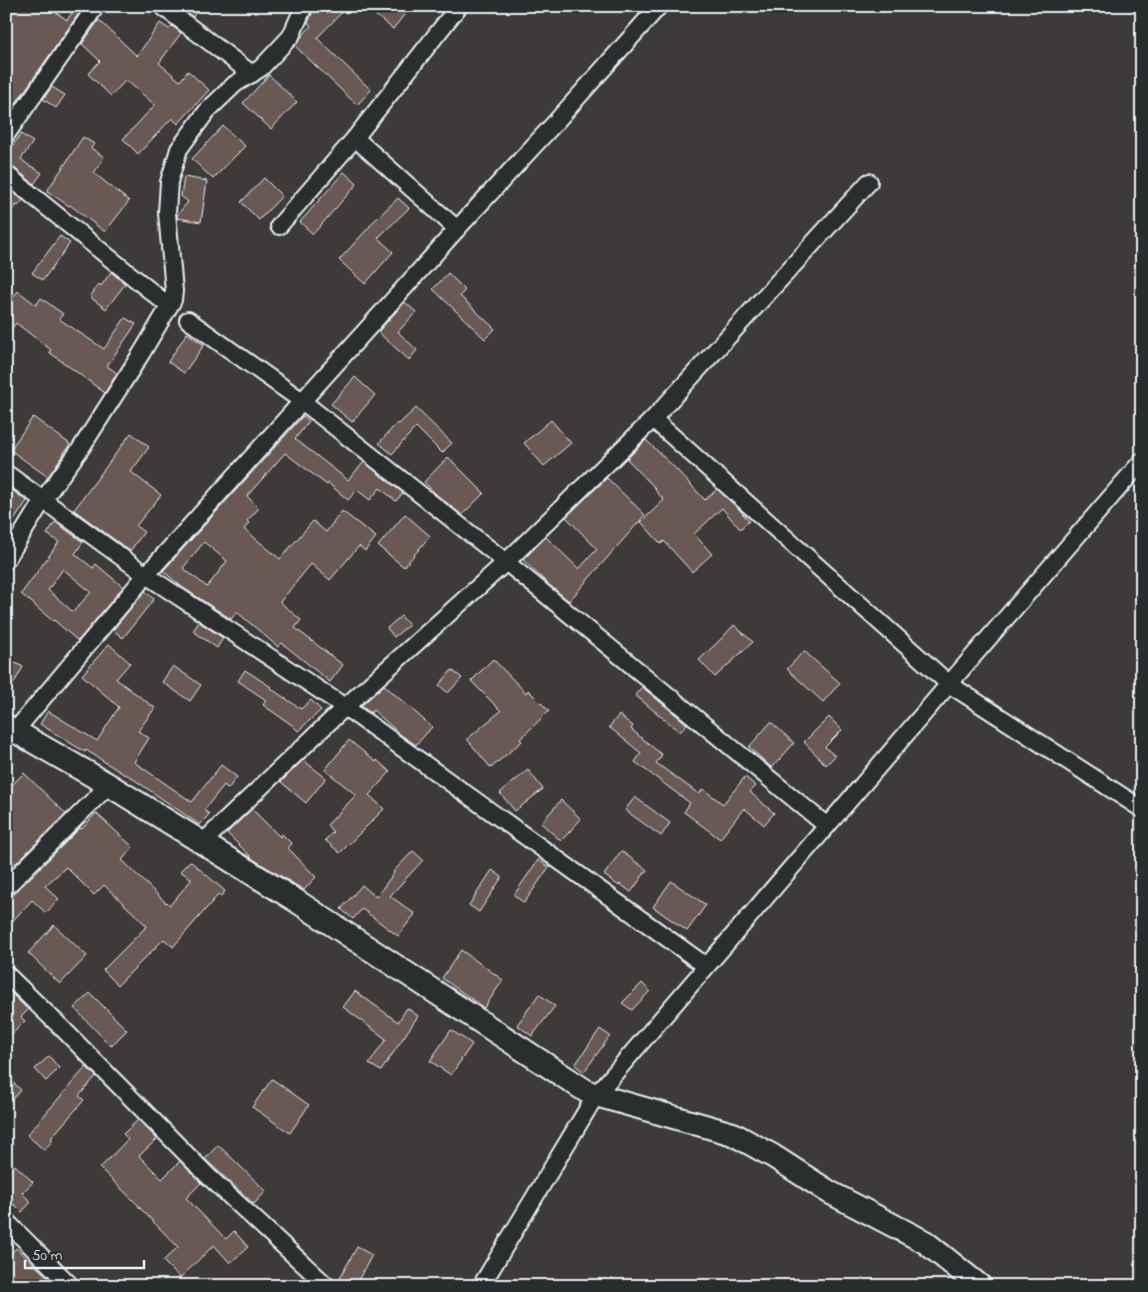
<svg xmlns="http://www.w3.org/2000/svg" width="1148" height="1292" font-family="'Indie Flower',sans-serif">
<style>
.building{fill:#6a5952;stroke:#e8f1f8;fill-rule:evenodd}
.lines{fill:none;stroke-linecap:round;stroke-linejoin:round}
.street-casing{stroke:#e8f1f8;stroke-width:20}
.secondary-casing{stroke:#e8f1f8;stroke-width:26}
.street{stroke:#2a2d2e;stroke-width:16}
.secondary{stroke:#2a2d2e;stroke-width:22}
</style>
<rect width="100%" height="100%" fill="#3d3a39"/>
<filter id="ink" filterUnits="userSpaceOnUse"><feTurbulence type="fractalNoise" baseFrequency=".02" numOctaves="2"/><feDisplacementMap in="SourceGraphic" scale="10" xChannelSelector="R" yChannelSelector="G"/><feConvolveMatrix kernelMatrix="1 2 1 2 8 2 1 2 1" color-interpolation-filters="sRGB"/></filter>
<g filter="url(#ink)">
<g class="building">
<polygon points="6,6 47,6 67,20 77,6 84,6 14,106 6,100"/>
<polygon points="188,6 190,6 197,11 193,17 184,10"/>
<polygon points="317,6 348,6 317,38 371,90 357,105 295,46 302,36 311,26 308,23 313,11"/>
<polygon points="364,6 411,6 393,29"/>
<polygon points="99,20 137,56 160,23 169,29 172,26 181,33 159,63 180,81 188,71 209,90 178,124 172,118 138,154 123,139 155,105 126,80 111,96 88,74 100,61 82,44"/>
<polygon points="269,75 297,102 271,129 243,103"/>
<polygon points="52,87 65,95 56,108 43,99"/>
<polygon points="223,126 245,146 213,179 192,159"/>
<polygon points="21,134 33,142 21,159 31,167 31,166 42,173 34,184 12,166 6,164 6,155"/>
<polygon points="83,137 94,144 91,148 104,157 94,173 129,201 105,232 70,205 69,206 47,191"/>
<polygon points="344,172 357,184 313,234 300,222"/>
<polygon points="184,177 207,181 201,222 177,218 177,215 188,202 181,196"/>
<polygon points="264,178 282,196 259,220 241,202"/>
<polygon points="6,187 23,200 18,206 16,205 6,219"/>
<polygon points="398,198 409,208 378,238 393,252 365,284 339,260 371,225 370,225"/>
<polygon points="60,236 70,243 43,280 32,273"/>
<polygon points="111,272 125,284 106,309 90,297 99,284 101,286"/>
<polygon points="448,273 465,290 460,296 495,329 485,339 433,289"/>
<polygon points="18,291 36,305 41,298 63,314 59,319 104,349 125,318 136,324 107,366 117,373 105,393 49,352 51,350 16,323 6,336 6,307"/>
<polygon points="405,302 416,312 398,332 417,350 409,360 378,332"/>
<polygon points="187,333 204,345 184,373 168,362"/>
<polygon points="355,377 375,395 352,422 331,404"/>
<polygon points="416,408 452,443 442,453 416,427 392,454 379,443 397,423 399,424"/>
<path d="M303 416 309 421 295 439 348 480 364 462 403 493 396 501 380 488 370 500 357 490 348 500 328 483 327 485 285 453 247 496 259 508 247 521 249 523 244 529 280 559 313 521 326 532 342 511 376 537 365 551 359 546 330 580 311 564 280 602 301 620 295 628 343 665 330 682 282 643 278 647 237 612 231 619 182 587 163 571ZM204 542 227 561 207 587 183 568Z"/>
<polygon points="33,417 70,444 48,477 10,450"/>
<polygon points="551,420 571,443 544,466 524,443"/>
<polygon points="131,433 149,447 131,472 161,495 136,526 144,532 130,551 74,510"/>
<polygon points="646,440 676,469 705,500 717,489 738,508 749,521 740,529 722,508 694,534 712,554 692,572 664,541 661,544 641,522 664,500 655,490 656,489 627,459"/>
<polygon points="448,457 484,493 462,515 438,496 424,482"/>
<polygon points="607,478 645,515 569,601 548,584 523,560 546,537 579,569 597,549 566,517"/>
<polygon points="6,486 27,501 6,532"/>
<polygon points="405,514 430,536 404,567 378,546"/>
<path d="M55 522 83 542 75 554 93 568 96 564 123 587 78 641 54 620 53 621 35 606V605L21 594 59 542 47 534ZM63 569 91 592 73 612 48 590Z"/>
<polygon points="145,591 154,599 123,638 113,630"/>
<polygon points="401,616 409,625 394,637 387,628"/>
<polygon points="199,622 223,638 217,648 193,631"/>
<polygon points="734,625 753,642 715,677 699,660 722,638"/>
<polygon points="109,644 130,663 116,679 155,708 138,731 149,738 134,762 192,802 221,765 237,777 228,789 224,785 204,810 209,814 200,825 126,774 125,775 86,750 85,752 40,724 48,711 97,741 119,707 82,675"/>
<polygon points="804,651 840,683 823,702 787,669"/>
<polygon points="6,658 23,667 6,697"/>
<polygon points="493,659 526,693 528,690 549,711 520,739 522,741 491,768 467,739 501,711 471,681"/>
<polygon points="173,666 201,685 190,701 162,682"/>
<polygon points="245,670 271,687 270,688 301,709 311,700 321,710 298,731 292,725 263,705 266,700 238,681"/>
<polygon points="452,670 462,678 448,693 439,685"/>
<polygon points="384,685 432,727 416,745 401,735 373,710 371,713 361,706"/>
<polygon points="642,687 687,724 680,732 635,695"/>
<polygon points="619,715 633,726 631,729 662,755 656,763 699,794 703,789 723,804 745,777 756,786 750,792 774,813 764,825 744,808 720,839 684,812 690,803 635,762 641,753 609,727"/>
<polygon points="829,717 842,730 825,747 835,756 826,765 804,742"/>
<polygon points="771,722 794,743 772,768 749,747"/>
<polygon points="349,740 376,762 377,760 390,772 369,795 384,809 340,853 325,840 333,832 327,825 356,795 325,770"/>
<polygon points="303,760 326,778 306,803 281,782"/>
<polygon points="528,770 543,789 515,811 500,793"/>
<polygon points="24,773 66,814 15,864 6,855 6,791"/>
<polygon points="635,797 670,823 661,836 625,810"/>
<polygon points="561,800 581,819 561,841 541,823"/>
<polygon points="252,809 280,837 282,834 292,844 288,848 316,877 304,890 253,859 227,833"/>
<polygon points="96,813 133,847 122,860 166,903 167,902 170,905 192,879 180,871 190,861 225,891 221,897 218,895 173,947 164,939 118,985 103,970 147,926 104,885 94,895 66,867 45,886 59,899 46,913 32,900 6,928 6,903 20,888 80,828 82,829"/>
<polygon points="413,851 423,860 390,896 415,914 398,936 362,909 353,919 341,909 362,885 376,897 394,873 393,872"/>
<polygon points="621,851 647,870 631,892 620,884 619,886 604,875"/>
<polygon points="538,860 549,867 524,903 514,895"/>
<polygon points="492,870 502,877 479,912 469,905"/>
<polygon points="671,881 706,905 687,931 653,907"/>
<polygon points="54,925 87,956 60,984 28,953"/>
<polygon points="461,950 503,980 484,1008 442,978"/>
<polygon points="642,983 650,991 632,1010 622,1003"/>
<polygon points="6,988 28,1010 21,1017 25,1021 6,1040"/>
<polygon points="355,991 398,1022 407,1008 418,1016 381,1071 369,1064 386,1039 343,1007"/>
<polygon points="90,993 127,1030 111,1046 74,1008"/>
<polygon points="539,994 555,1006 532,1036 517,1025"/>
<polygon points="600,1029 610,1036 584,1072 575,1065"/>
<polygon points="451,1030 472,1044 451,1075 430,1061"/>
<polygon points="49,1056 59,1068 46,1081 35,1069"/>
<polygon points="86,1067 96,1076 79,1096 84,1100 51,1138 53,1140 44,1150 27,1135"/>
<polygon points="6,1076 21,1090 6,1106"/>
<polygon points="272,1079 309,1105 290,1133 252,1107"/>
<polygon points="138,1120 157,1139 139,1156 162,1179 180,1161 201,1183 186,1198 226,1239 234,1231 248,1247 230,1263 214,1245 180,1278 163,1261 178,1247 138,1206 139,1206 100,1168 128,1139 123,1134"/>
<polygon points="218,1145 266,1191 254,1204 205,1159"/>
<polygon points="15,1165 33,1182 22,1193 31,1202 22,1212 6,1196 6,1175"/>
<polygon points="357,1247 372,1255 355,1286 337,1286 337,1283"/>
<polygon points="16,1248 49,1278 42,1286 6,1286 6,1259"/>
</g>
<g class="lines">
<defs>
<g id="street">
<polyline points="162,6 252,74"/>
<polyline points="6,135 96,6"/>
<polyline points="355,138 457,229"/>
<polyline points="6,174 169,306"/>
<polyline points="279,226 355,138 459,6"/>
<polyline points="188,320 302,401 506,562 827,826"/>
<polyline points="653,419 949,684 1142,809"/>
<polyline points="6,473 146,575 345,707 706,966"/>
<polyline points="6,560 43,500 81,448 141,354 173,300 174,291 167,213 169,182 179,149 207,111 235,84 261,68 291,36 304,6"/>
<polyline points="15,731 146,575 457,229 553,125 659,6"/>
<polyline points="202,843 345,707 506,562 653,419 869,182"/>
<polyline points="6,887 109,785"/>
<polyline points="6,974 64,1030 208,1176 327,1286"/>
<polyline points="6,1221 71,1286"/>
<polyline points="481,1286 596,1095 949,684 1142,461"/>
</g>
<polyline id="secondary" points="6,726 109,785 295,900 586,1091 596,1095 733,1134 773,1156 829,1192 925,1242 980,1286"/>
</defs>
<use href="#street" class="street-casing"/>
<use href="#secondary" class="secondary-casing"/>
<use href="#street" class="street"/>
<use href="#secondary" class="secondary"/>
</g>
</g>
<rect width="1148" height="1292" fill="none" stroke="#2a2d2e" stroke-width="25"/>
<rect x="12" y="12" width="1123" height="1267" fill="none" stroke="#e8f1f8" stroke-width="2" filter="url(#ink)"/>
<path d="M25 1260v8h119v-8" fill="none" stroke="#e8f1f8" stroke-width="2.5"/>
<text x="32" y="1260" font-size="15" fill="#e8f1f8" stroke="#2a2d2e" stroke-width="4" paint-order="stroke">50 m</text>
</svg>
